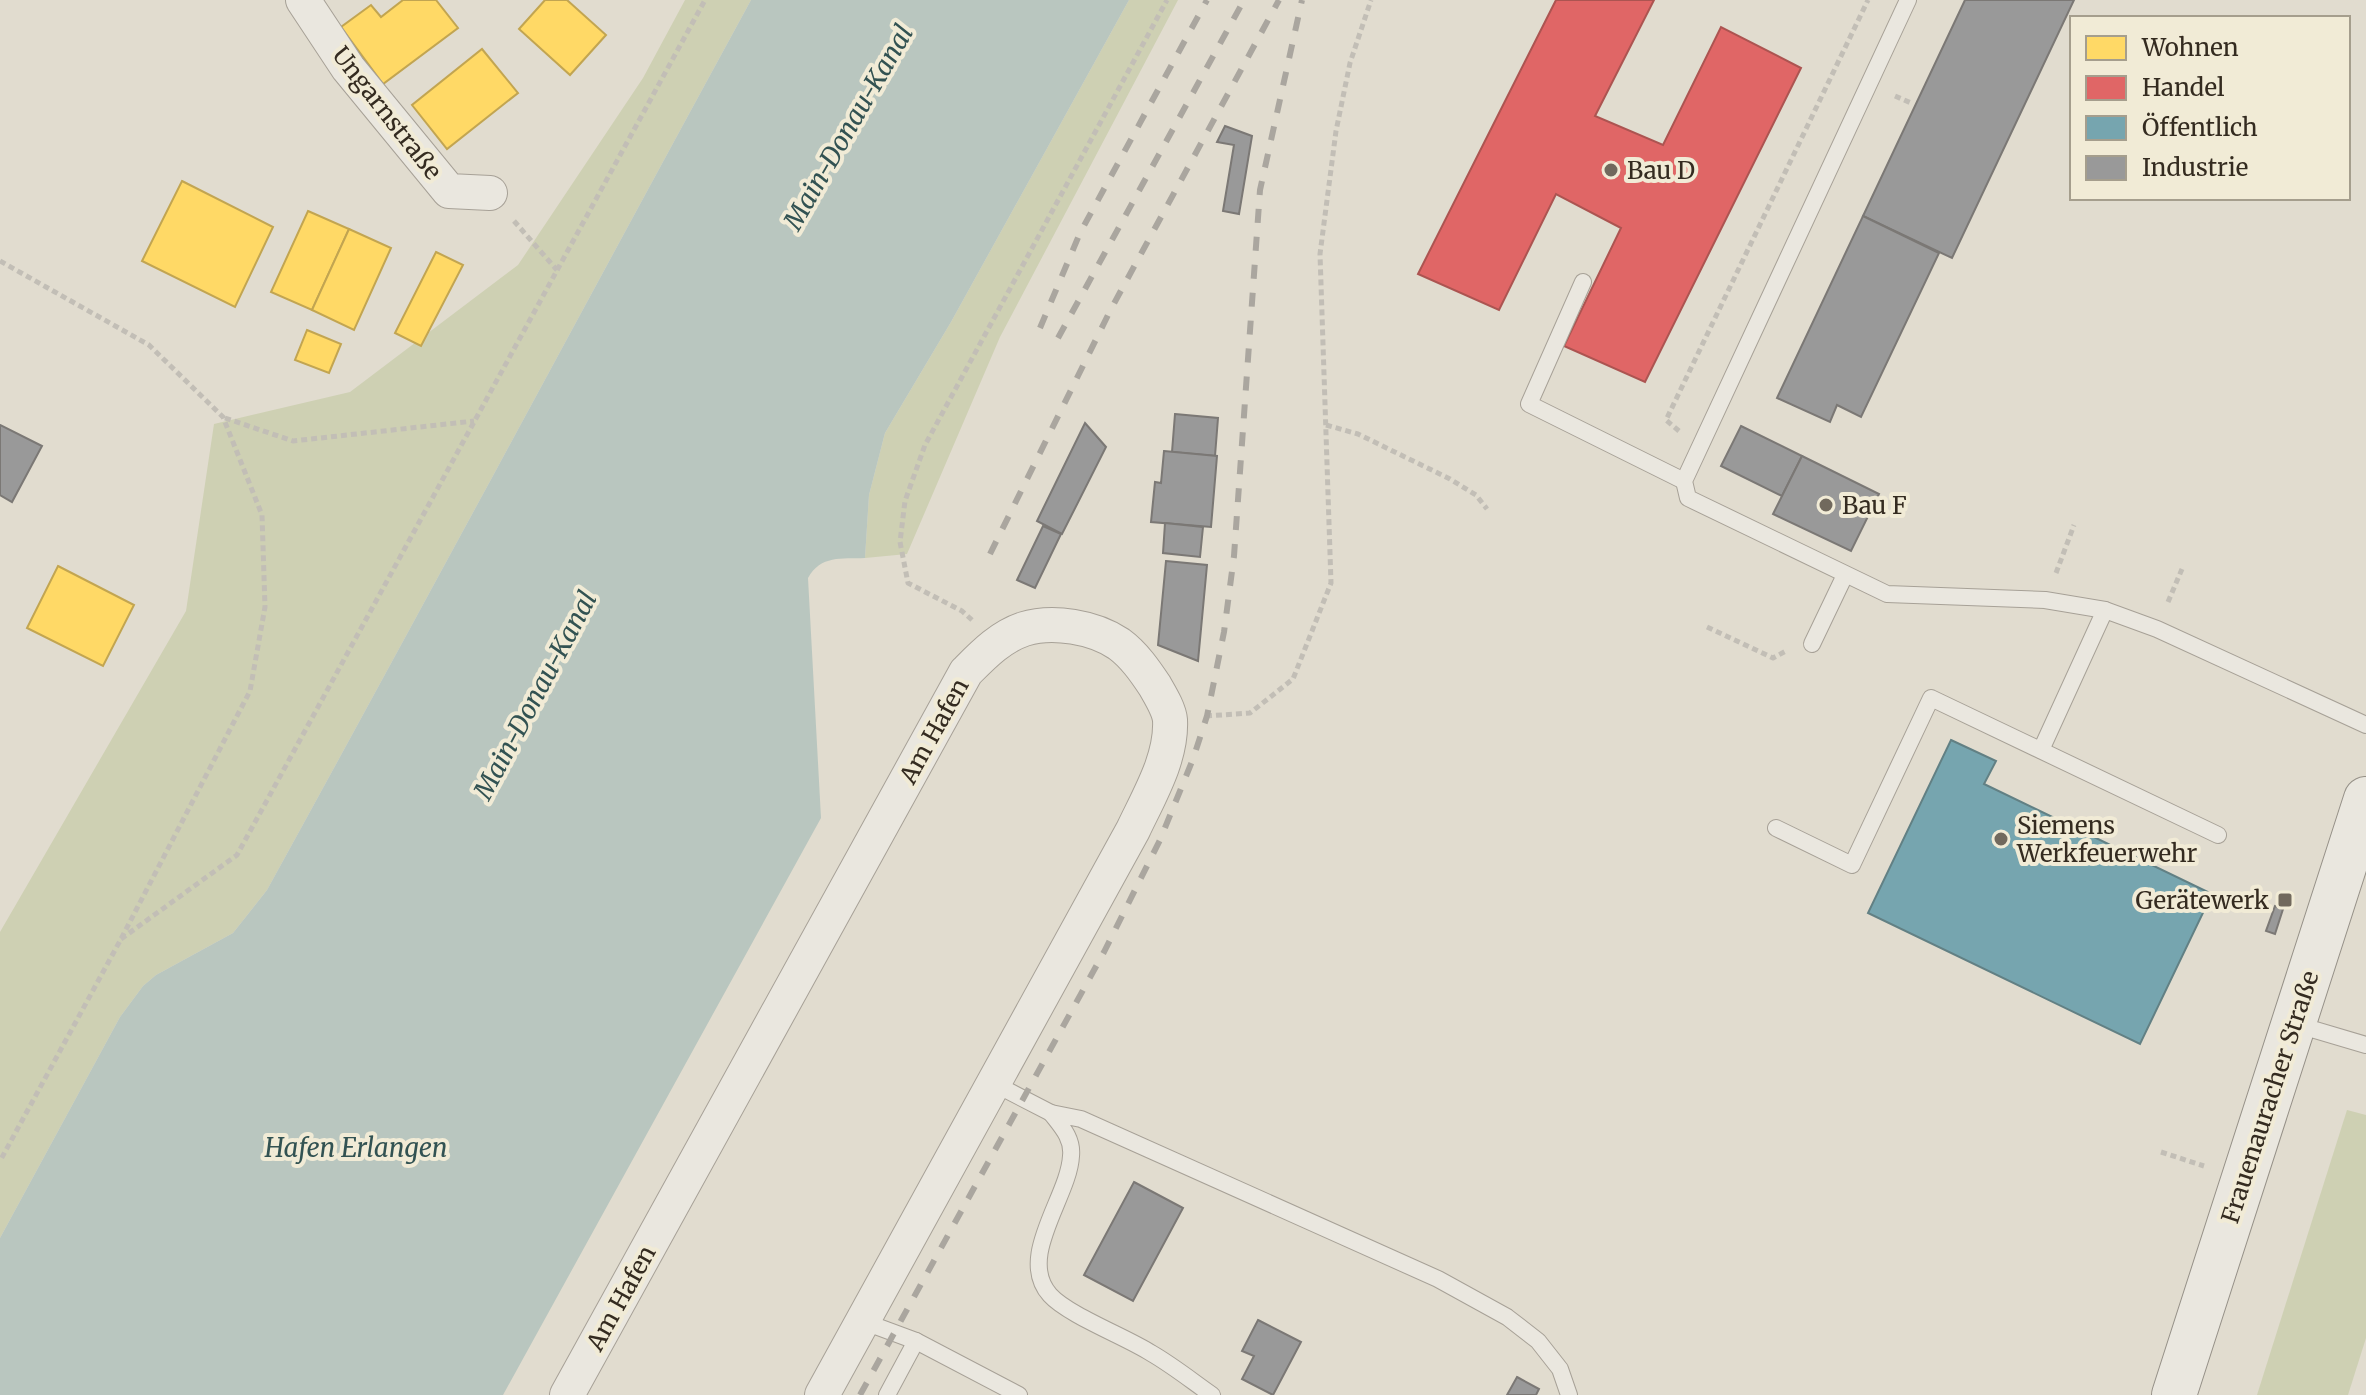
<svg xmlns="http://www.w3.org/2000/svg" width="2366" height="1395" font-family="Merriweather,serif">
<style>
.green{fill:#ced0b3}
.water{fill:#b9c6bf}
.homes{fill:#ffd966;stroke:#c2a551;stroke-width:2}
.shops{fill:#e06666;stroke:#ac5451;stroke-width:2}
.public{fill:#76a5af;stroke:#628084;stroke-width:2}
.industry{fill:#999;stroke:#7b7875;stroke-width:2}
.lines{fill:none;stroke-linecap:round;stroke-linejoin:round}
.service-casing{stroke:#a7a197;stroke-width:18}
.minor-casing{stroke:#a7a197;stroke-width:36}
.secondary-casing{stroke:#969188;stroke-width:46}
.path{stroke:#c2beb6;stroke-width:5;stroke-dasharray:6 4;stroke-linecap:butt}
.service{stroke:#eae7df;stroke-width:16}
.minor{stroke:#eae7df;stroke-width:34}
.secondary{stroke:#eae7df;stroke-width:44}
.rail{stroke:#aaa69f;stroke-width:6;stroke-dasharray:14 14;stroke-linecap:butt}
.poi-dot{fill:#71695d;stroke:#f1ebd6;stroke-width:3}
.labels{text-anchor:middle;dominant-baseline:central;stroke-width:8;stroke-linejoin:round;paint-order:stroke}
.street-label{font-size:24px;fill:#342b20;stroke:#f1ebd6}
.poi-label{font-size:24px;fill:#342b20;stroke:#f1ebd6;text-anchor:start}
.water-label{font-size:26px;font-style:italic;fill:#325252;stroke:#f1ebd6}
</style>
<rect width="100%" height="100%" fill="#e1dccf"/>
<g class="green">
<path d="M685 0H751C589 297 430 594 267 890L233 933 156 975 143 986 120 1017 0 1238V932L186 611 214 424 350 392 518 265 643 78Z"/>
<polygon points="1129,0 1178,0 1000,337 907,554 865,558 869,495 885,433 951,322"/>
<polygon points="2347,1110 2366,1115 2366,1338 2348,1395 2257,1395"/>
</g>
<path class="water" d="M751 0H1129L951 322 885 433 869 495 865 558C841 559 821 555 808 578L821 818 503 1395H0V1238L120 1017 143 986 156 975 233 933 267 890C430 594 589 297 751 0Z"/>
<g class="homes">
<polygon points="403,0 436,0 458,28 383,84 341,27 371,5 381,17"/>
<polygon points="545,0 567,0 606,35 570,75 519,29"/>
<polygon points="482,49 518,93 447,149 412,105"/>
<polygon points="182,181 273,227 235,307 142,261"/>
<polygon points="308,211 349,229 312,310 271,292"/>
<polygon points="349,229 391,248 354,330 312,310"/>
<polygon points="436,252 463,265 421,346 395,333"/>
<polygon points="307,330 341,344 329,373 295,360"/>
<polygon points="58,566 134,605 103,666 27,628"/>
</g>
<polygon class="shops" points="1556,0 1654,0 1595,116 1663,145 1721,27 1801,68 1645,382 1564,346 1621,228 1556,194 1499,310 1418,274"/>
<polygon class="public" points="1951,740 1996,761 1984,784 2212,894 2140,1044 1868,913"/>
<g class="industry">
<polygon points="1965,0 2074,0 1952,258 1863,216"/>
<polygon points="1225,126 1252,136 1239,214 1223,211 1234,145 1217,142"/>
<polygon points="1863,216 1939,253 1861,417 1837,405 1830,422 1777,398"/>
<polygon points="1175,414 1218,418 1215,456 1172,452"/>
<polygon points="1085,423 1106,447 1062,534 1037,521"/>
<polygon points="0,425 42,446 12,502 0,495"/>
<polygon points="1741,426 1802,456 1782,496 1721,466"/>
<polygon points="1164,451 1217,456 1211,527 1151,522 1155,482 1161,483"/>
<polygon points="1802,456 1879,494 1851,551 1773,514"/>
<polygon points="1165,523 1203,527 1200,557 1163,553"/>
<polygon points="1043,526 1061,534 1035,588 1017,580"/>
<polygon points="1166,561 1207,565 1198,661 1158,645"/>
<polygon points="2275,906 2283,909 2275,934 2266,931"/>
<polygon points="1134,1182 1183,1208 1133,1301 1084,1275"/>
<polygon points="1258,1320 1301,1342 1273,1395 1242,1379 1254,1356 1242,1351"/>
<polygon points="1517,1377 1539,1389 1536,1395 1507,1395"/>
</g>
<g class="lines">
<defs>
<g id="service">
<polyline points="1908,0 1684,481 1688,498 1887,594 2045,600 2105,610 2157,629 2366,725"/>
<polyline points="1583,282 1529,404 1684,481"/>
<polyline points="1812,644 1845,575"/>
<polyline points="2041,750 2105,610"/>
<polyline points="1776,828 1852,865 1931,698 2218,835"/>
<polyline points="2295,1024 2366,1045"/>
<polyline points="993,1083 1051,1113"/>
<polyline points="862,1321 916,1341 1019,1395"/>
<polyline points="887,1395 916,1341"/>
<path d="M1212 1395C1192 1381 1172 1365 1151 1353 1126 1337 1068 1315 1050 1295 1016 1257 1069 1197 1071 1156 1073 1138 1061 1126 1051 1113L1081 1119 1438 1279 1507 1317 1538 1341 1560 1369 1569 1395"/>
</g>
<g id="minor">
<polyline points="303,0 348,68 449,191 490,193"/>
<path d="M567 1395 966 672C983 655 1000 637 1024 629 1053 620 1094 627 1119 644 1134 655 1145 671 1155 686 1160 695 1169 709 1170 720 1172 758 1149 796 1133 830L822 1395"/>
</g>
<polyline id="secondary" points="2174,1395 2366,799"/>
</defs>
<use href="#service" class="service-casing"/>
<use href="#minor" class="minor-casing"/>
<use href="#secondary" class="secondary-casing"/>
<g class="path">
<polyline points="1895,96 1911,103"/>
<polyline points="514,221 557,270"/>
<polyline points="0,261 149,345 223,417 262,515 265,607 250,691 121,939 0,1161"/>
<polyline points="225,418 293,441 474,421"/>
<polyline points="1326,425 1358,434 1450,479 1476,495 1487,509"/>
<polyline points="1679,431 1666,420 1868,0"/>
<polyline points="2056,573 2074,525"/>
<polyline points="2168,602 2182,569"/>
<polyline points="972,620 962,611 908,583 900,542 905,501 925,445 1167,0"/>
<polyline points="1707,627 1773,658 1786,651"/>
<polyline points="1206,716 1250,713 1293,679 1331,583 1320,254 1336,131 1350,63 1371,0"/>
<polyline points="121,939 237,855 705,0"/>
<polyline points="2161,1152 2204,1166"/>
</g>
<use href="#service" class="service"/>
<use href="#minor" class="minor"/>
<use href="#secondary" class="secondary"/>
<g class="rail">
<polyline points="1040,328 1080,233 1207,0"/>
<polyline points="1058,338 1244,0"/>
<polyline points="990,554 1111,309 1279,0"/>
<polyline points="860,1395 1104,952 1160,840 1193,759 1207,716 1224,632 1234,556 1260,190 1302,0"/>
</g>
</g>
<g class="poi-dot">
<circle cx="1611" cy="170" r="8"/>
<circle cx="1826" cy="505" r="8"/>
<circle cx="2001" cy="839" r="8"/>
<rect x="2277" y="892" width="16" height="16" rx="4"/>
</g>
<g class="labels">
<g class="street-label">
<text transform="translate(387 113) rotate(52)">Ungarnstraße</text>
<text transform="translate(934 731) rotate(-61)">Am Hafen</text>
<text transform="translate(2270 1097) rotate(-72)">Frauenauracher Straße</text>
<text transform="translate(621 1298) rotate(-61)">Am Hafen</text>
</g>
<g class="poi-label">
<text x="1627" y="170">Bau D</text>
<text x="1842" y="505">Bau F</text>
<text x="2017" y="825">Siemens<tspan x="2017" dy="28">Werkfeuerwehr</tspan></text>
<text x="2269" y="900" text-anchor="end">Gerätewerk</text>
</g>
<g class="water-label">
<text transform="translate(848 127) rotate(-60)">Main-Donau-Kanal</text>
<text transform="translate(535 695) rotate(-62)">Main-Donau-Kanal</text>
<text x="356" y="1147">Hafen Erlangen</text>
</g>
</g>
<rect x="2070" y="16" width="280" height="184" fill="#f1ebd6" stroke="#a59e8d" stroke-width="2"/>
<rect x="2086" y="36" width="40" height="24" fill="#ffd966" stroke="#a59e8d" stroke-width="2"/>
<text x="2142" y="56" font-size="24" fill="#342b20">Wohnen</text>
<rect x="2086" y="76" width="40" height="24" fill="#e06666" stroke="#a59e8d" stroke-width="2"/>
<text x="2142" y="96" font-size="24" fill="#342b20">Handel</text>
<rect x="2086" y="116" width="40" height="24" fill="#76a5af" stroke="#a59e8d" stroke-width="2"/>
<text x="2142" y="136" font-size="24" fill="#342b20">Öffentlich</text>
<rect x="2086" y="156" width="40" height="24" fill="#999999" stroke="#a59e8d" stroke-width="2"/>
<text x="2142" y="176" font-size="24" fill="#342b20">Industrie</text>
</svg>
